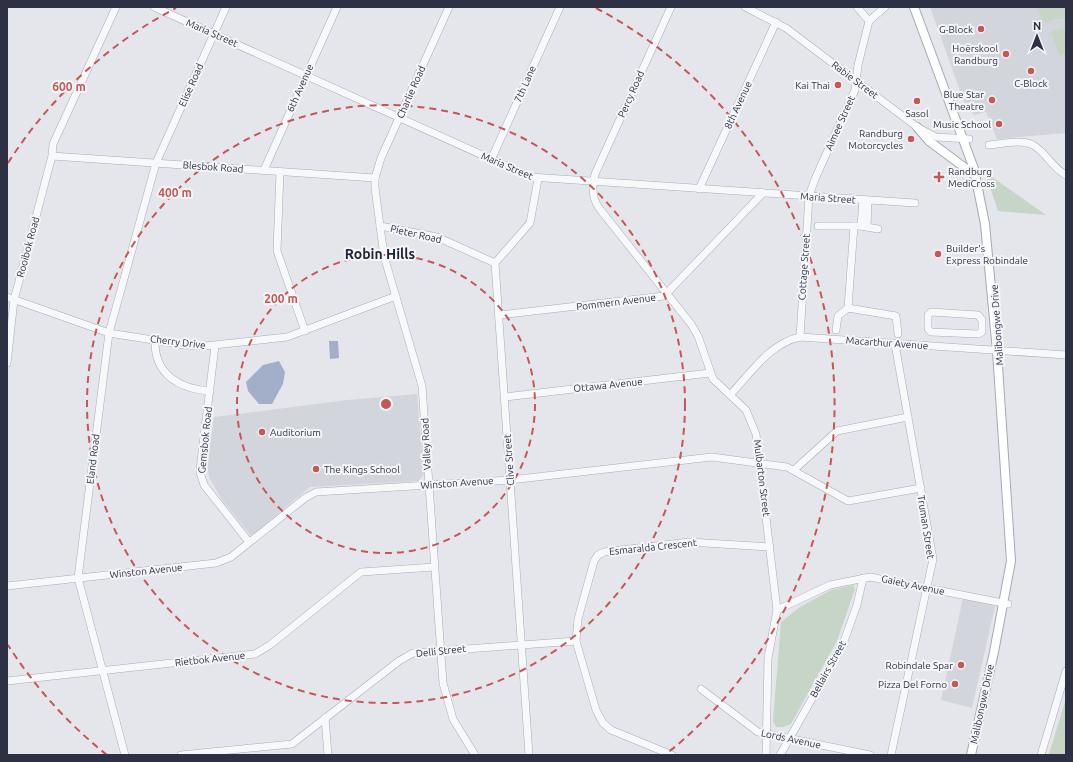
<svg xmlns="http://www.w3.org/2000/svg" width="1073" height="762" font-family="Ubuntu,sans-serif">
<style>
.built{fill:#d3d5dd}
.green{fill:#c7d5c6}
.water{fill:#a3aec8}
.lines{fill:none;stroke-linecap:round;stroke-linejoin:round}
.minor-casing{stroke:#aaacb5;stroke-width:8}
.major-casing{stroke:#a5a9b6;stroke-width:10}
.minor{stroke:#f7f8fa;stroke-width:7}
.major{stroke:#fff;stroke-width:8}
.ring{fill:none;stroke:#c65754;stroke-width:2;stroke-dasharray:7 5}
.poi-dot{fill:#c65754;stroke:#f4f5f9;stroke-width:1.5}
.labels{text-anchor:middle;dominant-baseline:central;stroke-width:4;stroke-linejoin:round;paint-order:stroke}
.poi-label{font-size:10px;fill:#2d3143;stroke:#f4f5f9;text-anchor:end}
.street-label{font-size:10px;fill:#2d3143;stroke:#f4f5f9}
.district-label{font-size:14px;font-weight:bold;fill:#1f2234;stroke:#f4f5f9}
.centre{fill:#c65754;stroke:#f4f5f9;stroke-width:2}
.ring-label{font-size:12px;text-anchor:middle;font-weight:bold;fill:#c65754;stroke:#f4f5f9;stroke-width:4;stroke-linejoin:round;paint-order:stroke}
</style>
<rect width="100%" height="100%" fill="#e5e6eb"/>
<g class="built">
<polygon points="930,7 1066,7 1066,133 997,139 986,112 974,115 964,102"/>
<polygon points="417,394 424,474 419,481 310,487 251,536 222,500 209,477 207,465 214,417 347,400"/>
<polygon points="963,598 995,606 972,708 941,700"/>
</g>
<g class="green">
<polygon points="1036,7 1066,7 1066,19 1055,19 1045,23"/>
<polygon points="1063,28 1066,35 1066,53 1060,56 1051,32"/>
<polygon points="985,172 1046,215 998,211"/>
<polygon points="853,585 855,589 837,641 791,724 783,727 776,727 773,721 781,622 800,607 831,590"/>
<polygon points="1066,698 1066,755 1049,754"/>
</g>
<g class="water">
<polygon points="329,341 338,341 339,358 330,359"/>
<polygon points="279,361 285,372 283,384 272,404 259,404 248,391 246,382 263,365"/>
</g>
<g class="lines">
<defs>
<g id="minor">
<polyline points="154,7 531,177 915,203"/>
<polyline points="449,7 381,158 375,178 375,188 384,256 422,386 443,683 453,719 475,755"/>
<path d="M671 7 595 174C592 185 592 198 599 208L691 324 698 336 713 379 746 410 756 434 777 610 768 658 766 755"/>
<polyline points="745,7 786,28 917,127 936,137 969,139"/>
<polyline points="857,7 869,21"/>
<path d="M989 145C1002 144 1021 139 1033 145 1046 152 1052 168 1066 175"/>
<polyline points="52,156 375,178"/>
<polyline points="491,160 560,7"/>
<polyline points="264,170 337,7"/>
<polyline points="280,172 277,251 305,331"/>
<polyline points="699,189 776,22"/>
<polyline points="380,226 437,237 495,263"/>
<polyline points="818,226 861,226 878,229"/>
<polyline points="861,226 863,200"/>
<polyline points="867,227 868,201"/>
<polyline points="7,297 109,333 185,345 205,346 287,337 396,296"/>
<polyline points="848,308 854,226"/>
<polygon points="931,312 978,315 982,320 982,332 978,334 931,332 928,329 928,315"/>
<polyline points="499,315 664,296 763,193"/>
<polyline points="836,330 838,316 848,308 896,316 898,334"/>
<polyline points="800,337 809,196 815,179 855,90 858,65 869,21 885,7"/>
<path d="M155 340C154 374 179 389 210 391"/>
<polyline points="215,346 201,461 200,472 204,485 249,542"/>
<polyline points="7,363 14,300 52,156 53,144 116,7"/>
<path d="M730 395C750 374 770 343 800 337L1066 355"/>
<polyline points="505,397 710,373"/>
<polyline points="794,470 837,431 908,417"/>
<polyline points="7,586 216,563 231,557 305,498 316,492 510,480 712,457 787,467 848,501 921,488"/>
<polyline points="777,610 830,585 870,577 1008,604"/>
<polyline points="7,681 255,654 270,645 361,572 434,567"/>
<polyline points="701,689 758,732 870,755"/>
<polyline points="325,718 328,755"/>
<polyline points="125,755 78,578 109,333 156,163 226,7"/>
<polyline points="181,755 292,744 399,661 413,653 576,641"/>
<polyline points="529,755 495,263 530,223 538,179"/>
<polyline points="672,755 611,730 603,723 596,710 576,641 578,619 594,561 598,555 604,552 689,542 770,547"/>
<polyline points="780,755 843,644 857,605 863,578"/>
<polyline points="891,755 933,559 895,344"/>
<polyline points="1041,755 1066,671"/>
</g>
<g id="major">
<polyline points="914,7 974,169 985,224 997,351 1011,561 994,652 971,755"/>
<polyline points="917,127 929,141 976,176"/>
</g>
</defs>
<use href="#minor" class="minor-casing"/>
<use href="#major" class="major-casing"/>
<use href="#minor" class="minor"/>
<use href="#major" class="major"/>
</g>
<g class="ring">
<circle cx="386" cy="404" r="149"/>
<circle cx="386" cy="404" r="299"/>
<path d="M107 755A448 448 0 0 1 8 645M8 163A448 448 0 0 1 176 8M596 8A448 448 0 0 1 665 755"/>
</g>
<g class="poi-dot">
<circle cx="981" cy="29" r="4"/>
<circle cx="1006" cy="54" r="4"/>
<circle cx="1031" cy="71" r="4"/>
<circle cx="838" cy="85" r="4"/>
<circle cx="992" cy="100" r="4"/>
<circle cx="917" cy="101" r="4"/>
<circle cx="999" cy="124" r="4"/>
<circle cx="911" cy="139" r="4"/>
<path d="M937 171h4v4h4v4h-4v4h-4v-4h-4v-4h4z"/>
<circle cx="938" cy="254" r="4"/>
<circle cx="262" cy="432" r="4"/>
<circle cx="316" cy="469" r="4"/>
<circle cx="961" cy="665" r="4"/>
<circle cx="955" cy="684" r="4"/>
</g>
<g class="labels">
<g class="poi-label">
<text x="973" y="29">G-Block</text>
<text x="998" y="48">Hoërskool<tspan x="998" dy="12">Randburg</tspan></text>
<text x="1031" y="83" text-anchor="middle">C-Block</text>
<text x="830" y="85">Kai Thai</text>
<text x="984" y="94">Blue Star<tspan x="984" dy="12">Theatre</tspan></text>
<text x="917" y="113" text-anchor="middle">Sasol</text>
<text x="991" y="124">Music School</text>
<text x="903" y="133">Randburg<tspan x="903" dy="12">Motorcycles</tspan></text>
<text x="948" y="171" text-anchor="start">Randburg<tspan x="948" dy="12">MediCross</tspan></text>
<text x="946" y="248" text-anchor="start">Builder's<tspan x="946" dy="12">Express Robindale</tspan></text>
<text x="270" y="432" text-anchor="start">Auditorium</text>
<text x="324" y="469" text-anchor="start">The Kings School</text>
<text x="953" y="665">Robindale Spar</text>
<text x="947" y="684">Pizza Del Forno</text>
</g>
<g class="street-label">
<text transform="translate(212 33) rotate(24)">Maria Street</text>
<text transform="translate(855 80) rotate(37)">Rabie Street</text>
<text transform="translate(525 84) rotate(-66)">7th Lane</text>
<text transform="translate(191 85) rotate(-66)">Elise Road</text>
<text transform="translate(300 88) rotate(-66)">6th Avenue</text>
<text transform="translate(411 92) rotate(-66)">Charlie Road</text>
<text transform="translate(631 94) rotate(-66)">Percy Road</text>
<text transform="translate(738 105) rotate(-65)">8th Avenue</text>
<text transform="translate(840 123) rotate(-66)">Aimee Street</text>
<text transform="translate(507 166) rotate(23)">Maria Street</text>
<text transform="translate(213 167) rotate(4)">Blesbok Road</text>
<text transform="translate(828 198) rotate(4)">Maria Street</text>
<text transform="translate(416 234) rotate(13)">Pieter Road</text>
<text transform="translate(28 247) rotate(-75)">Rooibok Road</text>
<text transform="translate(804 267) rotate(-86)">Cottage Street</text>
<text transform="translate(616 302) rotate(-7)">Pommern Avenue</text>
<text transform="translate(997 325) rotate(-94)">Malibongwe Drive</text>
<text transform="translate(178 342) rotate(7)">Cherry Drive</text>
<text transform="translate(887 343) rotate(4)">Macarthur Avenue</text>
<text transform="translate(608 385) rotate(-6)">Ottawa Avenue</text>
<text transform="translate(205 440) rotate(-84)">Gemsbok Road</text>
<text transform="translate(426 444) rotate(-93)">Valley Road</text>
<text transform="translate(93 459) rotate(-83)">Eland Road</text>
<text transform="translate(509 460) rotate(-94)">Clive Street</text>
<text transform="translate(762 478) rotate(83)">Mulbarton Street</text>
<text transform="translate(457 483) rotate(-4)">Winston Avenue</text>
<text transform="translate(926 527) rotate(81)">Truman Street</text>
<text transform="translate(653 547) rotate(-6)">Esmaralda Crescent</text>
<text transform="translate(146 571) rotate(-6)">Winston Avenue</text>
<text transform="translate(913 585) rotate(12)">Gaiety Avenue</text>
<text transform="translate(441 651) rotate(-6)">Delli Street</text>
<text transform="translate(210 659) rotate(-6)">Rietbok Avenue</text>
<text transform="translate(828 669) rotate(-61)">Bellairs Street</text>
<text transform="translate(982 704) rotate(-78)">Malibongwe Drive</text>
<text transform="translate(791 739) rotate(12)">Lords Avenue</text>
</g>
<g class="district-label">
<text x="380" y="254">Robin Hills</text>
</g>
</g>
<circle cx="386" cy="404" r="6" class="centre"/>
<g class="ring-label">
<text x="69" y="91">600 m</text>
<text x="175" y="197">400 m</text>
<text x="281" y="303">200 m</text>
</g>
<rect width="1073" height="762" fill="none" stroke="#2d3143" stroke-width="16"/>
<g transform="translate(1037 36)" stroke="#f4f5f9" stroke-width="3" paint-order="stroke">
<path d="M0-3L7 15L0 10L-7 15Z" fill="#2d3143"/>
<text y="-6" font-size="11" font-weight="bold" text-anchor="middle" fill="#2d3143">N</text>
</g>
</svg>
